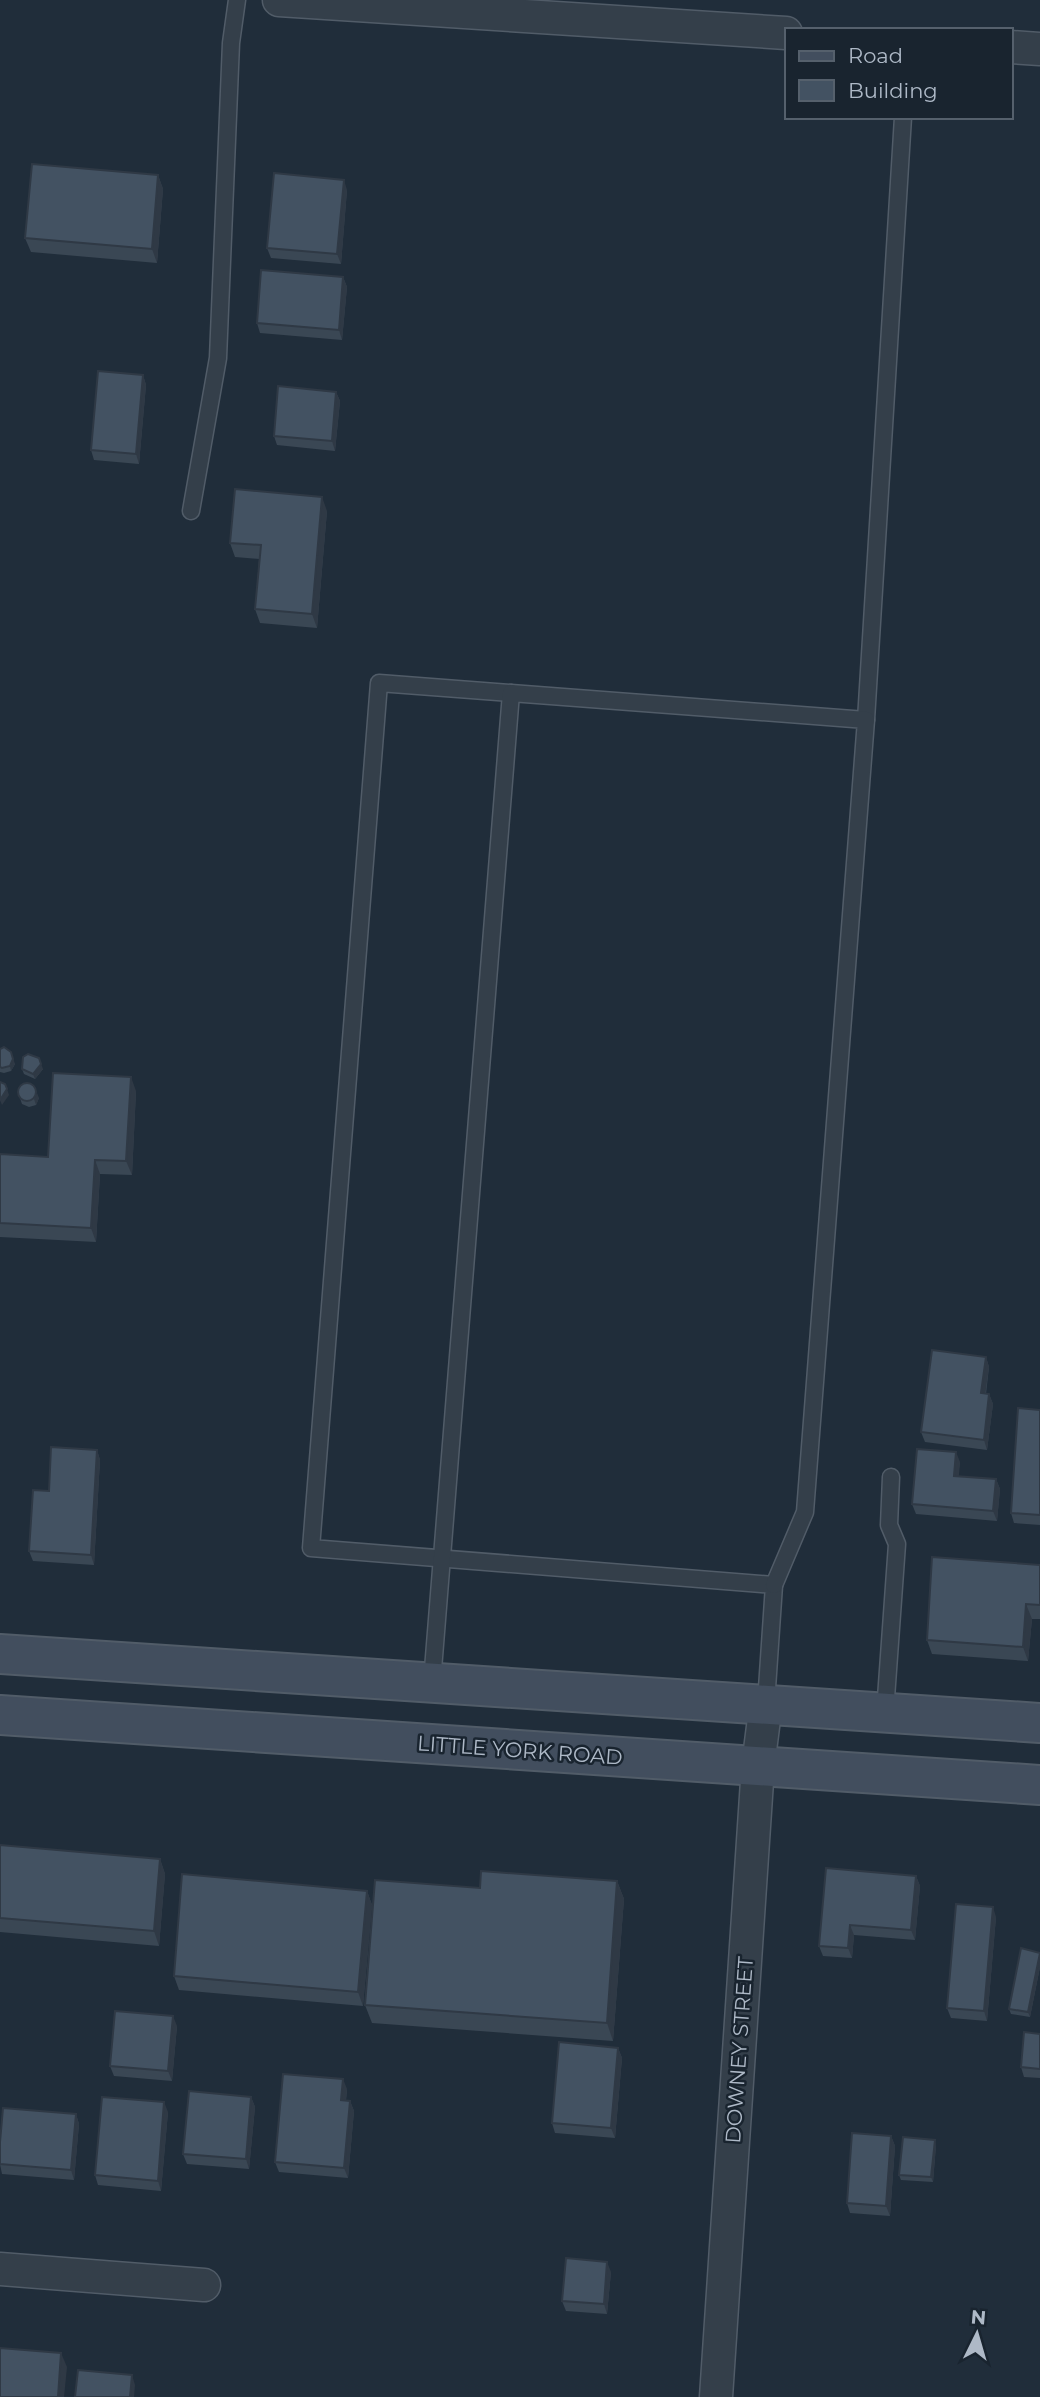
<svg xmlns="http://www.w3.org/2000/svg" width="1040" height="2397" font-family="Montserrat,sans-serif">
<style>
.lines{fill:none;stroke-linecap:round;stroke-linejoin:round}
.lane-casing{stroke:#515c68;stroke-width:19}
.street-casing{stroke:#515c68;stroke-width:35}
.secondary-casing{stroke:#515c68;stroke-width:42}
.lane{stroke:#343f4a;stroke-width:16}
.street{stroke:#343f4a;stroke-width:32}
.secondary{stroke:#424e5e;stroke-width:38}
.wall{fill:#3a4754}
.shaded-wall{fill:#2f3945}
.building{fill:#435262;stroke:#2f3945;stroke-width:2}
.labels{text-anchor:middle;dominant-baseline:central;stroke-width:5;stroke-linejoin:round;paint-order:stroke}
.street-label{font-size:21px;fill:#aeb9c7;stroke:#19242f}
</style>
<rect width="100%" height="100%" fill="#202d3a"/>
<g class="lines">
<defs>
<g id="lane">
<polyline points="191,511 218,358 231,43 237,0"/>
<polyline points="511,693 379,683 311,1548 774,1585 766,1703"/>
<polyline points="866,720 903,117"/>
<polyline points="432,1682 511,693 866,720 805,1512 774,1585"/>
<polyline points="885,1712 897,1544 889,1525 891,1477"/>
</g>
<g id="street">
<polyline points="279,0 786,33"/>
<polyline points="1010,47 1040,49"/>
<polyline points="0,2269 204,2285"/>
<polyline points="716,2397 758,1766 766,1703"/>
</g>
<g id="secondary">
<polyline points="0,1654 1040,1723"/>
<polyline points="0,1715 1040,1785"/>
</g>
</defs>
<use href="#lane" class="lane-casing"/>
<use href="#street" class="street-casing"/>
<use href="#secondary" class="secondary-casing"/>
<use href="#lane" class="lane"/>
<use href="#street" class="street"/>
<use href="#secondary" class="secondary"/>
</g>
<g class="wall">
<polygon points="158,175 163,189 157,263 31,252 25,238"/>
<polygon points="347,190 341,264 271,258 267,248"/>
<polygon points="343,277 347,287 342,340 260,333 257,323"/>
<polygon points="143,375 146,385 139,464 94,460 91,450"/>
<polygon points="336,392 340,401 335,451 277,445 274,436"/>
<polygon points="327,511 317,628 260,623 255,609 259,559 235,557 230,543"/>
<polygon points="0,1049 15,1064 11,1071 4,1073 0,1072"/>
<polygon points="22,1069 43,1069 35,1079 24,1074"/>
<polygon points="136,1091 132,1175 100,1174 96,1242 0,1237 0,1154 48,1157"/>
<polygon points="18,1092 39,1098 36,1105 29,1107 22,1104"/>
<polygon points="986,1357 989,1367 986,1394 989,1394 993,1404 987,1450 925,1442 921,1432"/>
<polygon points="1040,1410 1040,1525 1014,1523 1011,1513"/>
<polygon points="97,1450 100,1460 94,1565 33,1561 29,1551 49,1491"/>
<polygon points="960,1462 958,1476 996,1479 1000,1489 997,1521 916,1514 912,1504"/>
<polygon points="1040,1565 1040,1619 1032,1619 1028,1661 932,1654 927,1640"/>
<polygon points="0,1845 160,1859 165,1874 159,1946 0,1932"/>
<polygon points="916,1876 920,1886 915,1940 854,1935 852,1958 823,1956 819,1946"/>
<polygon points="617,1881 624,1899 613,2041 372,2023 365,2005 480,1888"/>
<polygon points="367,1891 372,1905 363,2006 179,1990 174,1976"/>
<polygon points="996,1917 987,2021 951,2018 947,2008"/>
<polygon points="1040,1953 1040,1967 1030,2017 1011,2014 1009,2009"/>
<polygon points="177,2026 172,2081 114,2076 110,2066"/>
<polygon points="1040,2034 1040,2078 1024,2077 1021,2067"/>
<polygon points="618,2048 622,2058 615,2138 555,2133 552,2123"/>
<polygon points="347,2089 346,2101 350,2101 354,2111 348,2178 279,2172 275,2162"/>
<polygon points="251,2097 255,2107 249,2169 187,2164 183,2154"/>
<polygon points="168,2112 161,2191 98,2185 95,2175"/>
<polygon points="76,2114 79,2124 74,2180 2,2174 0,2164"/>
<polygon points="891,2136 895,2146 890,2216 850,2213 847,2203"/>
<polygon points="936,2145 933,2182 901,2180 899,2175"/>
<polygon points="611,2272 607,2314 566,2311 562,2301"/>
</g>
<g class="shaded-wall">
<polygon points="158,175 163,189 157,263 152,249"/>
<polygon points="344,180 347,190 341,264 337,254"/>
<polygon points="343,277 347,287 342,340 339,330"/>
<polygon points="143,375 146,385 139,464 136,454"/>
<polygon points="336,392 340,401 335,451 332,441"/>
<polygon points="322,497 327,511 317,628 312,614"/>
<polygon points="11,1052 15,1064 11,1071 10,1066"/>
<polygon points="39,1058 43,1069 35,1079 33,1074"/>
<polygon points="131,1077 136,1091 132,1175 126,1161"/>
<polygon points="7,1089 9,1095 2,1105 0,1100"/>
<polygon points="37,1093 39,1098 36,1105 34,1099"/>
<polygon points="95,1160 100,1174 96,1242 91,1228"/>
<polygon points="986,1357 989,1367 984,1403 981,1393"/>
<polygon points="989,1394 993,1404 987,1450 984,1440"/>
<polygon points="97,1450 100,1460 94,1565 91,1555"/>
<polygon points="956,1452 960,1462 958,1486 954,1476"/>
<polygon points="996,1479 1000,1489 997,1521 993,1511"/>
<polygon points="1026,1604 1032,1619 1028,1661 1023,1647"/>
<polygon points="160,1859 165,1874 159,1946 154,1931"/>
<polygon points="916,1876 920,1886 915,1940 911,1930"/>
<polygon points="617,1881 624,1899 613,2041 607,2023"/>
<polygon points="367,1891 372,1905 363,2006 358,1992"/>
<polygon points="993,1907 996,1917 987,2021 984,2011"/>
<polygon points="850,1925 854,1935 852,1958 848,1948"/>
<polygon points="1040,1953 1040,1967 1030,2017 1028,2012"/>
<polygon points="173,2016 177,2026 172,2081 168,2071"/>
<polygon points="618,2048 622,2058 615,2138 611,2128"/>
<polygon points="343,2079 347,2089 345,2110 341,2100"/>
<polygon points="251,2097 255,2107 249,2169 246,2159"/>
<polygon points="350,2101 354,2111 348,2178 344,2168"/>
<polygon points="164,2102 168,2112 161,2191 158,2181"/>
<polygon points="76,2114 79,2124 74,2180 71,2170"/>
<polygon points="891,2136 895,2146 890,2216 886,2206"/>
<polygon points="935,2140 936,2145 933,2182 931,2177"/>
<polygon points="607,2262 611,2272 607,2314 604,2304"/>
<polygon points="61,2353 67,2367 64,2397 58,2397"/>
<polygon points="132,2375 135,2385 134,2397 130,2397"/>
</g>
<g class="building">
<polygon points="32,164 158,175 152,249 25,238"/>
<polygon points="274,173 344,180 337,254 267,248"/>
<polygon points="261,270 343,277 339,330 257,323"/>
<polygon points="98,371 143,375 136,454 91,450"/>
<polygon points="278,386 336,392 332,441 274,436"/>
<polygon points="235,489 322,497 312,614 255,609 261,545 230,543"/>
<polygon points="4,1047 11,1052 13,1059 10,1066 2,1068 0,1067 0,1049"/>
<polygon points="28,1054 39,1058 41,1064 33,1074 22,1069 23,1057"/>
<polygon points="53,1073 131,1077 126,1161 95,1160 91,1228 0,1223 0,1154 48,1157"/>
<polygon points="0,1082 5,1084 7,1089 0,1100"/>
<circle cx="27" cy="1092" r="9"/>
<polygon points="932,1350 986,1357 981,1393 989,1394 984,1440 921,1432"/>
<polygon points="1018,1408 1040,1410 1040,1515 1011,1513"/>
<polygon points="51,1447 97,1450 91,1555 29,1551 33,1490 49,1491"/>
<polygon points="917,1449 956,1452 954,1476 996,1479 993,1511 912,1504"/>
<polygon points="932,1557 1040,1565 1040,1605 1026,1604 1023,1647 927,1640"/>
<polygon points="0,1845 160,1859 154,1931 0,1918"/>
<polygon points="826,1868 916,1876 911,1930 850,1925 848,1948 819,1946"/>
<polygon points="481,1871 617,1881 607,2023 365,2005 375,1880 480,1888"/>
<polygon points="182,1874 367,1891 358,1992 174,1976"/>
<polygon points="956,1904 993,1907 984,2011 947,2008"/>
<polygon points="1021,1948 1040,1953 1028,2012 1009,2009"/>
<polygon points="115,2011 173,2016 168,2071 110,2066"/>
<polygon points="1024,2032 1040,2034 1040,2069 1021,2067"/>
<polygon points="559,2042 618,2048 611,2128 552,2123"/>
<polygon points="283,2074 343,2079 341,2100 350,2101 344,2168 275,2162"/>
<polygon points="189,2091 251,2097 246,2159 183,2154"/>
<polygon points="102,2097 164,2102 158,2181 95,2175"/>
<polygon points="3,2108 76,2114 71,2170 0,2164 0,2142"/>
<polygon points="852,2133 891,2136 886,2206 847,2203"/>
<polygon points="903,2137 935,2140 931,2177 899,2175"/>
<polygon points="566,2258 607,2262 604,2304 562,2301"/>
<polygon points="0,2348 61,2353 58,2397 0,2397"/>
<polygon points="78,2370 132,2375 130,2397 75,2397"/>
</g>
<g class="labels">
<g class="street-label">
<text transform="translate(520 1750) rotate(4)">LITTLE YORK ROAD</text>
<text transform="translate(739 2050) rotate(-86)">DOWNEY STREET</text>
</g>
</g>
<rect x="785" y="28" width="228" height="91" fill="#19242f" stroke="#55606c" stroke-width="2"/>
<rect x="799" y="51" width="35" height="10" fill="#424e5e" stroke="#55606c" stroke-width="2"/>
<text x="848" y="63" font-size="21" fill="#aeb9c7">Road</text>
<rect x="799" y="80" width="35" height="21" fill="#435262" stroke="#55606c" stroke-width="2"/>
<text x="848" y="98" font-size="21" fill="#aeb9c7">Building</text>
<g transform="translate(977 2334) rotate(5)" stroke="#19242f" stroke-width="5" paint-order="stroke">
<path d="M0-5L12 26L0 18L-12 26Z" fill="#aeb9c7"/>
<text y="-10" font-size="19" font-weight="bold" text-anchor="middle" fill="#aeb9c7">N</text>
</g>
</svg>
